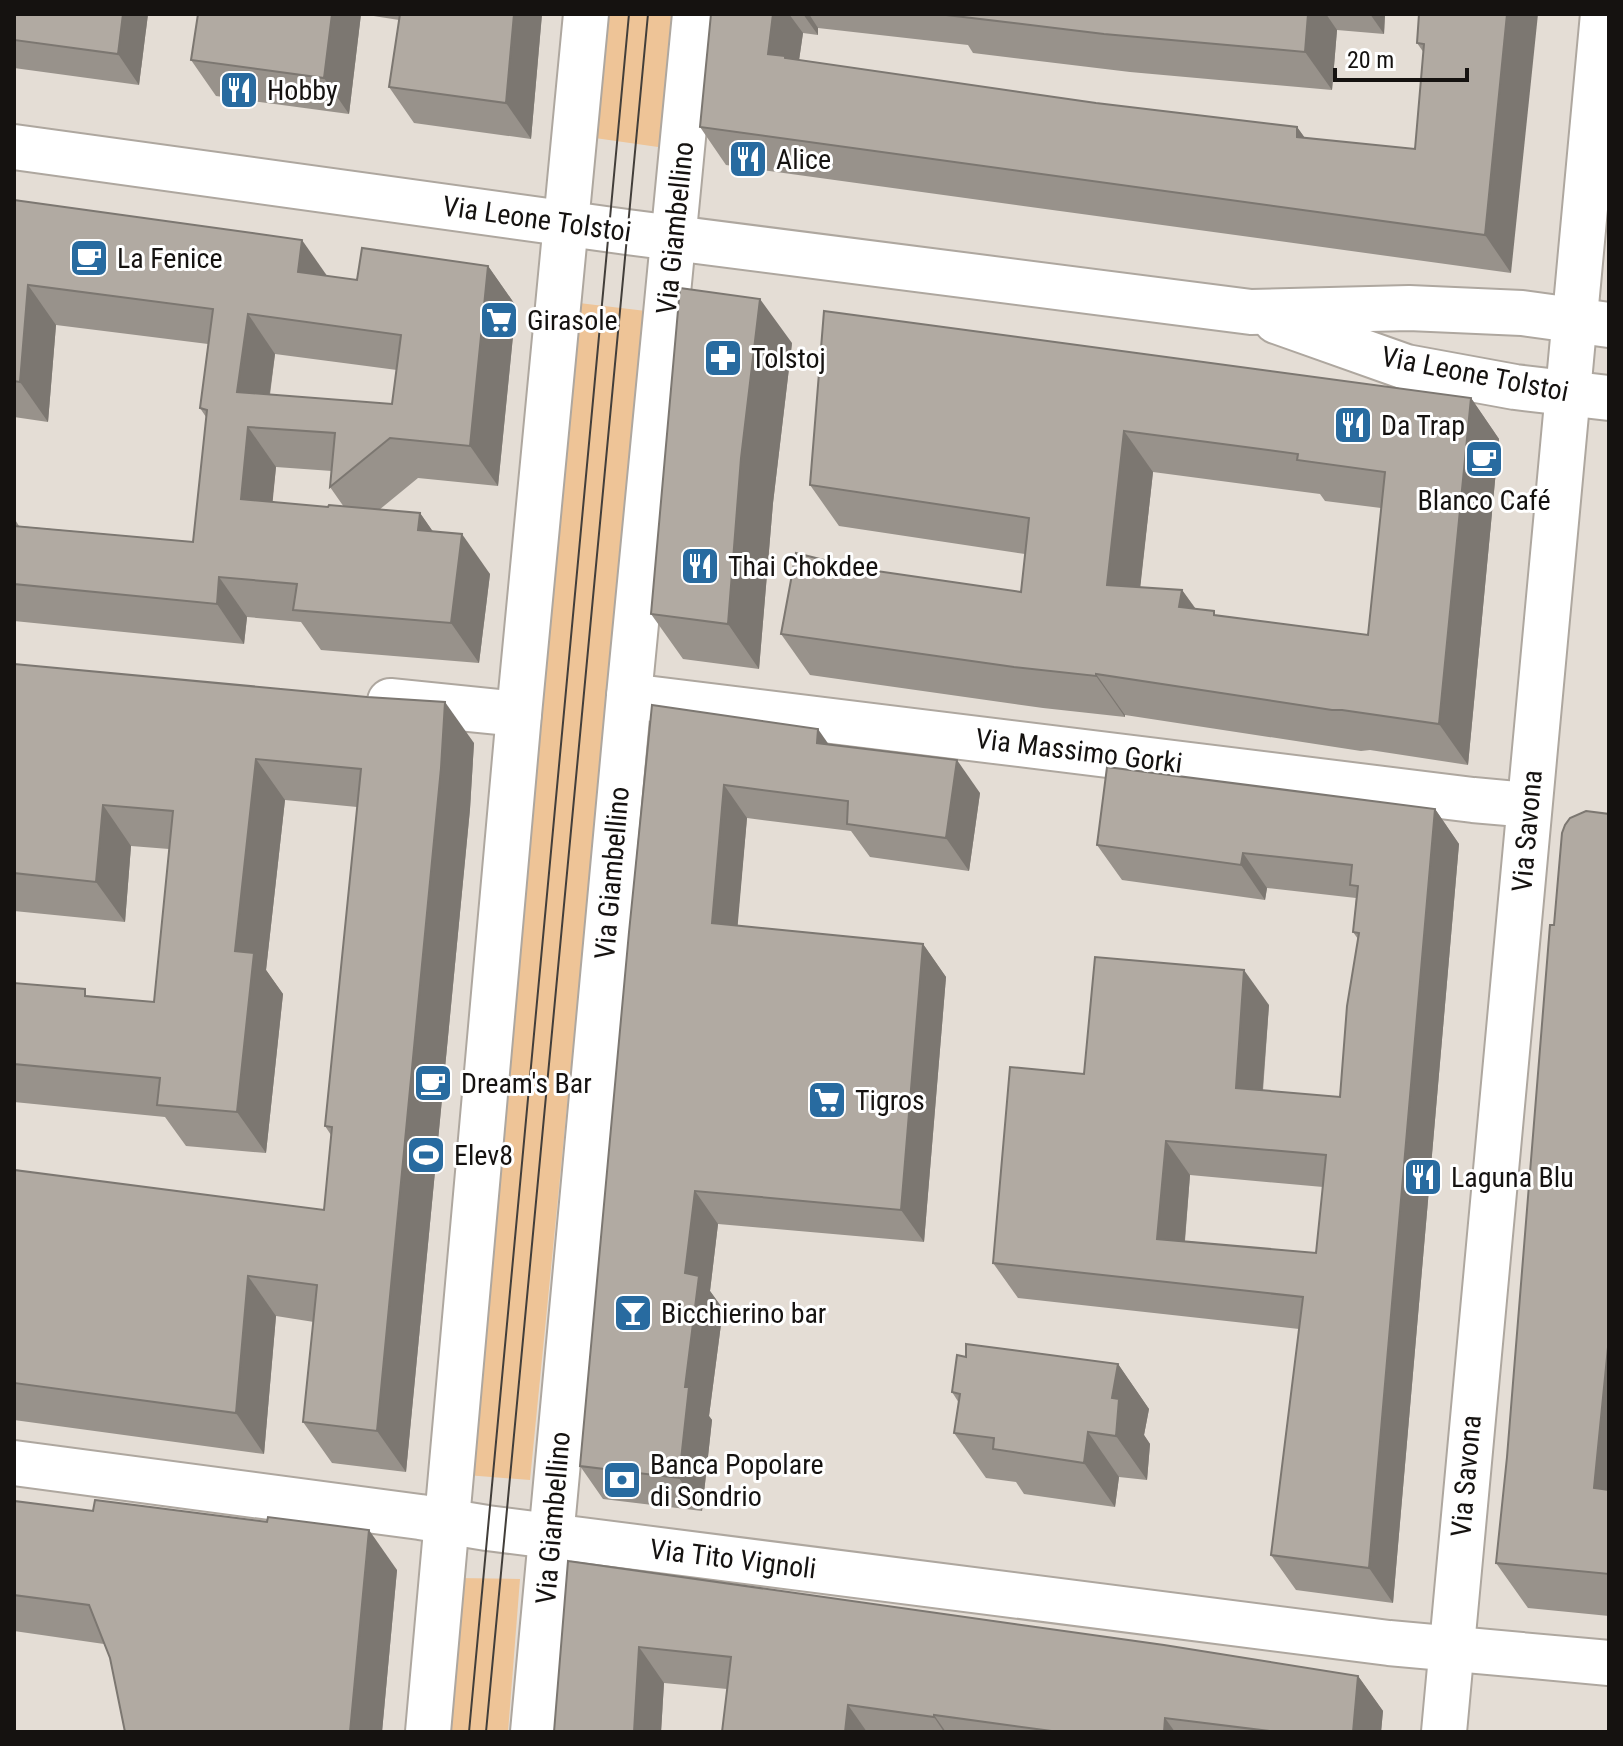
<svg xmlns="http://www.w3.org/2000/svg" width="1623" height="1746" font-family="'Roboto Condensed',sans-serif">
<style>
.green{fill:#eec497}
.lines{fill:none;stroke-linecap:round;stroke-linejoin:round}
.minor-casing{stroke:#aea79f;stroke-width:48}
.tertiary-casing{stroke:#aea79f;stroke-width:48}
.minor{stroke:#fff;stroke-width:44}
.tertiary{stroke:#fff;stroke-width:44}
.tram{stroke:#423e3a;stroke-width:2}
.wall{fill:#98928b;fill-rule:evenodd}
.shaded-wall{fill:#7c7771}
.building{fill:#b1aaa2;stroke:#7c7771;stroke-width:2;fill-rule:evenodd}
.labels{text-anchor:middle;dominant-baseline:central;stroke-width:6;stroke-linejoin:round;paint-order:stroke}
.poi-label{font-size:28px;fill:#151210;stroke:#fff;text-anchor:start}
.street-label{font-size:28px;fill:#151210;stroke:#fff}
</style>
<rect width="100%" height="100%" fill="#e4ddd5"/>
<g class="green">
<polygon points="607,14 676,14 665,148 595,138"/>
<polygon points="579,303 646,311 530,1480 466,1475"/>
<polygon points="457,1578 520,1579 508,1732 442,1732"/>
</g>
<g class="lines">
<defs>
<g id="minor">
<polyline points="14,147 627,232 1251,312 1409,308 1522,313 1609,325"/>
<polyline points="1276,321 1406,367 1515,387 1609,398"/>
<polyline points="629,696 1473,800 1529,805"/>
<polyline points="390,701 519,714"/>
<polyline points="14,1463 420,1517 487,1528 1389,1643 1609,1663"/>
<polyline points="1444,1732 1603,14"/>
</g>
<g id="tertiary">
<polyline points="428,1732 519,714 586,14"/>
<polyline points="533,1732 629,696 695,14"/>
</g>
</defs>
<use href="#minor" class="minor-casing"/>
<use href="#tertiary" class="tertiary-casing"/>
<use href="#minor" class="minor"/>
<use href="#tertiary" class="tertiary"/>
<g class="tram">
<polyline points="469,1732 629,14"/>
<polyline points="486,1732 648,14"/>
</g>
</g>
<g class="wall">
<polygon points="14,14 148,14 139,85 14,68"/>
<polygon points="198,14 542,14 531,139 414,123 389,87 399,20 361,14 349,114 216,96 191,60"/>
<polygon points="711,14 1385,14 1384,34 1337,30 1332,90 1130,72 973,53 968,45 818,28 818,35 803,33 799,60 1096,103 1297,127 1305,138 1415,149 1424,53 1417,43 1419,14 1511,273 726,165 700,127"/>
<path d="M14 200 327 276 357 280 488 266 516 306 498 486 418 478 379 510 420 513 433 532 490 574 479 663 321 650 301 622 247 617 244 644 14 621V518L19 526 193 542 206 417 200 408 208 344 56 325 48 422 14 417ZM275 354 397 370 392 404 270 395ZM276 467 332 471 330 487 344 507H328L272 502Z"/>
<path d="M824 311 1471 398 1499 439 1468 765 1370 750 1361 751 1125 715V717L1043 708 810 675 781 634 856 568 1021 592 1025 554 839 526 810 485ZM1153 472 1320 494 1325 501 1381 508 1368 635 1218 616 1196 609 1182 590 1140 587Z"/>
<polygon points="792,343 773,503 759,669 683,659 651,614"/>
<polygon points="14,664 474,743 470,809 406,1472 332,1463 303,1422 314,1322 276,1316 264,1454 14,1420 14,1170 324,1210 331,1135 325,1126 357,807 285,800 266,970 283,994 266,1153 186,1146 165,1117 14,1102 14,983 90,996 154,1002 169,849 131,846 125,922 14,911"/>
<polygon points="652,705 829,744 980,793 969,871 870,857 851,831 747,818 737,926 923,944 946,977 924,1242 718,1224 710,1291 723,1309 709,1416 712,1420 702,1511 603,1499 580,1466"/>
<path d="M1435 809 1459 844 1393 1603 1296 1590 1271 1555 1299 1329 1018 1298 993 1263 1084 1074 1269 1005 1263 1091 1340 1097 1358 939 1353 932 1356 898 1267 888 1265 900 1122 880 1097 845ZM1190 1175 1323 1187 1316 1253 1185 1241Z"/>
<polygon points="1609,814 1609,1616 1528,1608 1496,1563 1507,1457 1554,925"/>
<polygon points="966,1357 1118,1364 1149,1409 1144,1435 1150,1444 1147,1480 1119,1477 1115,1507 1024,1494 1016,1482 986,1478 954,1433 959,1403 952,1392"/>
<polygon points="14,1501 397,1570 382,1732 125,1732 110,1658 104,1644 14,1631"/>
<polygon points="568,1561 1358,1676 1383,1711 1381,1732 722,1732 727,1689 664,1683 661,1732 554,1732"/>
</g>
<g class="shaded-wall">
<polygon points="123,14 148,14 139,85 118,54"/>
<polygon points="332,14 361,14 349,114 324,78"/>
<polygon points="514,14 542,14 531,139 506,103"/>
<polygon points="773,14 789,14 803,33 797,74 768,54"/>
<polygon points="803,14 809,14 818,28 818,35"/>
<polygon points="1308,14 1326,14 1337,30 1332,90 1305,52"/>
<polygon points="1370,14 1385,14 1384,34"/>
<polygon points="1507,14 1538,14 1511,273 1485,235"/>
<polygon points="1297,127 1324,165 1297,137"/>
<polygon points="302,240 330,280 298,272"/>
<polygon points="488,266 516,306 498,486 470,446"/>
<polygon points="28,285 56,325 48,422 20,382"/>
<polygon points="760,299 792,343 773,503 759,669 728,624 741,458"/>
<polygon points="248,314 275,354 265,428 237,392"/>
<polygon points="1471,398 1499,439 1468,765 1439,724"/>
<polygon points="248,427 276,467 269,539 241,499"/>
<polygon points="1124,431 1153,472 1136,626 1107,585"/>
<polygon points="420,513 448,553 418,530"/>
<polygon points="462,534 490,574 479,663 451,623"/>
<polygon points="219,577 247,617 244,644 217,604"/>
<polygon points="1182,590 1211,631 1179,607"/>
<polygon points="1096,674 1125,715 1125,717 1096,676"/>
<polygon points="445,702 474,743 470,809 406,1472 377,1431"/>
<polygon points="818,729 841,762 817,743"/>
<polygon points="256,759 285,800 266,970 283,994 266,1153 237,1112 235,951"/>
<polygon points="957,760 980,793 969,871 946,838"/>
<polygon points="724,785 747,818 735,956 712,923"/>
<polygon points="103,805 131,846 125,922 96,882"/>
<polygon points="1435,809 1459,844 1393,1603 1369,1568"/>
<polygon points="1243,853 1267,888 1265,900 1241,865"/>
<polygon points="923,944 946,977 924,1242 901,1210"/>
<polygon points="1244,970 1269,1005 1260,1123 1236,1088"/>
<polygon points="1166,1141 1190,1175 1182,1274 1157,1239"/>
<polygon points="695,1191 718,1224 710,1291 723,1309 709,1416 712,1420 702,1511 679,1478 685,1387 685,1273"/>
<polygon points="248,1276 276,1316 264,1454 236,1413"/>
<polygon points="1609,1337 1609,1510 1594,1488"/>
<polygon points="1118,1364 1149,1409 1144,1435 1150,1444 1147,1480 1116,1436 1112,1398"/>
<polygon points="1088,1432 1119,1477 1115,1507 1084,1463"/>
<polygon points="369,1530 397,1570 382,1732 350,1732"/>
<polygon points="639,1647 664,1683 661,1732 634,1732"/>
<polygon points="1358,1676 1383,1711 1381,1732 1353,1732"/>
<polygon points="848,1705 867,1732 845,1732"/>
<polygon points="934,1715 946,1732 944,1732 934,1717"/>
<polygon points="1165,1718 1175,1732 1164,1732"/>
</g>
<g class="building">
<polygon points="14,14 123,14 118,54 14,40"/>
<polygon points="198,14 332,14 324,78 191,60"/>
<polygon points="400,14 514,14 506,103 389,87"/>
<polygon points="711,14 773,14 768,54 785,56 785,58 1096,103 1297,127 1297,137 1415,149 1424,44 1417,43 1419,14 1507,14 1485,235 700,127"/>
<polygon points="947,14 1308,14 1305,52 1104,34 947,15"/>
<path d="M14 200 302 240 298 272 357 280 362 248 488 266 470 446 390 438 330 487 335 433 248 427 241 499 328 507 329 505 420 513 418 530 462 534 451 623 293 610 297 584 219 577 217 604 14 584V526L193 542 207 410 200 408 213 309 28 285 20 382 14 381ZM248 314 401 335 392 404 237 392Z"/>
<polygon points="680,288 760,299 741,458 728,624 651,614"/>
<path d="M824 311 1471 398 1439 724 1342 710H1332L1096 674V676L1014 667 781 634 796 553 856 568 1021 592 1029 518 810 485ZM1124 431 1298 454 1297 460 1385 472 1368 635 1214 615V611L1179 607 1182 590 1107 585Z"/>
<polygon points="14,664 367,697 445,702 441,768 377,1431 303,1422 317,1285 248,1276 236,1413 14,1383 14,1170 324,1210 332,1127 325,1126 361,769 256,759 235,951 254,953 237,1112 157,1105 160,1078 14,1064 14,983 85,989 85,996 154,1002 173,811 103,805 96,882 14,873"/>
<polygon points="652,705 818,729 817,743 957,760 946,838 847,824 848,801 724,785 712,923 923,944 901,1210 695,1191 685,1273 699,1276 685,1387 689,1387 679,1478 580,1466 629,932"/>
<path d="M1107 767 1435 809 1369 1568 1271 1555 1303 1297 993 1263 1010 1067 1084 1074 1095 957 1244 970 1236 1088 1340 1097 1347 1006 1359 933 1353 932 1358 886 1350 885 1352 865 1243 853 1241 865 1097 845ZM1166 1141 1326 1155 1316 1253 1157 1239Z"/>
<polygon points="1586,811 1609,814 1609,1337 1594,1488 1609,1490 1609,1574 1496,1563 1507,1457 1550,925 1554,925 1562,833 1565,825 1570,818"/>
<polygon points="966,1344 1118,1364 1112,1398 1119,1399 1116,1436 1088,1432 1084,1463 993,1449 994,1438 954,1433 960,1394 952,1392 957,1355 966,1357"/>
<polygon points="95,1500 267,1522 268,1517 369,1530 350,1732 125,1732 110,1658 89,1605 14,1595 14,1501 93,1511"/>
<polygon points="568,1561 1164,1645 1358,1676 1353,1732 1277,1732 1165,1718 1164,1732 1059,1732 934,1715 934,1717 848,1705 845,1732 722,1732 731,1657 639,1647 634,1732 554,1732"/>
</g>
<defs>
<symbol id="restaurant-square" viewBox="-11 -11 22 22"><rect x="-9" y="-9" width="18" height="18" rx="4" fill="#286ba0" stroke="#fff"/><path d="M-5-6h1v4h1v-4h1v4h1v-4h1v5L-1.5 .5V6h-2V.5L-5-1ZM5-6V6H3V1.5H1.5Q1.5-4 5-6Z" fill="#fff"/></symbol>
<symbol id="cafe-square" viewBox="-11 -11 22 22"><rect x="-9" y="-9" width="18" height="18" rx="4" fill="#286ba0" stroke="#fff"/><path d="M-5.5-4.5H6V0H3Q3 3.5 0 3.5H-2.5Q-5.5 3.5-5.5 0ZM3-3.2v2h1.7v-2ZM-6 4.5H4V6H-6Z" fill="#fff"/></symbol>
<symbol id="supermarket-square" viewBox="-11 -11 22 22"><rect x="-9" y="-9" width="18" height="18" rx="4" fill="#286ba0" stroke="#fff"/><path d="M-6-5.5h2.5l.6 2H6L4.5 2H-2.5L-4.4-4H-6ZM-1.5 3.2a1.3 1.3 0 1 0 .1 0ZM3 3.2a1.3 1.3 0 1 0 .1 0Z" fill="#fff"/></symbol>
<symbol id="pharmacy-square" viewBox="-11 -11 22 22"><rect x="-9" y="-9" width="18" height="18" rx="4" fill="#286ba0" stroke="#fff"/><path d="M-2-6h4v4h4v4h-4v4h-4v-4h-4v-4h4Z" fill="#fff"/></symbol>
<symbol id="stadium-square" viewBox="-11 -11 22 22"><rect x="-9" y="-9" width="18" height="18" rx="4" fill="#286ba0" stroke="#fff"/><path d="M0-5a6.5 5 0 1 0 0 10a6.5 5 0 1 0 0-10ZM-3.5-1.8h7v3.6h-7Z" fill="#fff"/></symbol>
<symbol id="bar-square" viewBox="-11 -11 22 22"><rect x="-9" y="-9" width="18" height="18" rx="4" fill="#286ba0" stroke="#fff"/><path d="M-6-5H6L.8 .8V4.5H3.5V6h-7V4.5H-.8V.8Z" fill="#fff"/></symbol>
<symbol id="bank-square" viewBox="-11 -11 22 22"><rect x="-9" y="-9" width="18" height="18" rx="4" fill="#286ba0" stroke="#fff"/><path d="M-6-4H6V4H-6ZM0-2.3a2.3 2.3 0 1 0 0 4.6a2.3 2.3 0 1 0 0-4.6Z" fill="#fff"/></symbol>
</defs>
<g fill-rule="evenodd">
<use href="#restaurant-square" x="217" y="68" width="44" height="44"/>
<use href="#restaurant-square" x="726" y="137" width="44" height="44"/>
<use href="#cafe-square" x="67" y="236" width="44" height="44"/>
<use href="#supermarket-square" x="477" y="298" width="44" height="44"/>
<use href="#pharmacy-square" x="701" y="336" width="44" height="44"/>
<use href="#restaurant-square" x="1331" y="403" width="44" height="44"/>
<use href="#cafe-square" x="1462" y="437" width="44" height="44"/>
<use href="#restaurant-square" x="678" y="544" width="44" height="44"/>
<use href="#cafe-square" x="411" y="1061" width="44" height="44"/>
<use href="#supermarket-square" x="805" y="1078" width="44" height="44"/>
<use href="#stadium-square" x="404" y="1133" width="44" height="44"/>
<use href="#restaurant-square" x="1401" y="1155" width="44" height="44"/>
<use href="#bar-square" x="611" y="1291" width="44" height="44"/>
<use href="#bank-square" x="600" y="1458" width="44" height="44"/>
</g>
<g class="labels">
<g class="poi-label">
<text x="267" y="90">Hobby</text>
<text x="776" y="159">Alice</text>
<text x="117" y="258">La Fenice</text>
<text x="527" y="320">Girasole</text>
<text x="751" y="358">Tolstoj</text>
<text x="1381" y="425">Da Trap</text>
<text x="1484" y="500" text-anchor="middle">Blanco Café</text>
<text x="728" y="566">Thai Chokdee</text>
<text x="461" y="1083">Dream's Bar</text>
<text x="855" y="1100">Tigros</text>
<text x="454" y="1155">Elev8</text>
<text x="1451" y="1177">Laguna Blu</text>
<text x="661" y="1313">Bicchierino bar</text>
<text x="650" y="1464">Banca Popolare<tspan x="650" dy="32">di Sondrio</tspan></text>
</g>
<g class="street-label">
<text transform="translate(537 219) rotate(8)">Via Leone Tolstoi</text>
<text transform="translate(675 228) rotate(-84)">Via Giambellino</text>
<text transform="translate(1475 374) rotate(11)">Via Leone Tolstoi</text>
<text transform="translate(1079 751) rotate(7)">Via Massimo Gorki</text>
<text transform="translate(1527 831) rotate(-85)">Via Savona</text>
<text transform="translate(612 873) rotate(-85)">Via Giambellino</text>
<text transform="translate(1466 1476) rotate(-85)">Via Savona</text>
<text transform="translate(553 1518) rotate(-85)">Via Giambellino</text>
<text transform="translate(733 1559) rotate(7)">Via Tito Vignoli</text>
</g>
</g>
<rect width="1623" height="1746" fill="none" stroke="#151210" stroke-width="32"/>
<path d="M1335 68v12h132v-12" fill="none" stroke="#151210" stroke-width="4"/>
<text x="1347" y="68" font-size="24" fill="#151210" stroke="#ffffff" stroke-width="6" paint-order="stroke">20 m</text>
</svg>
